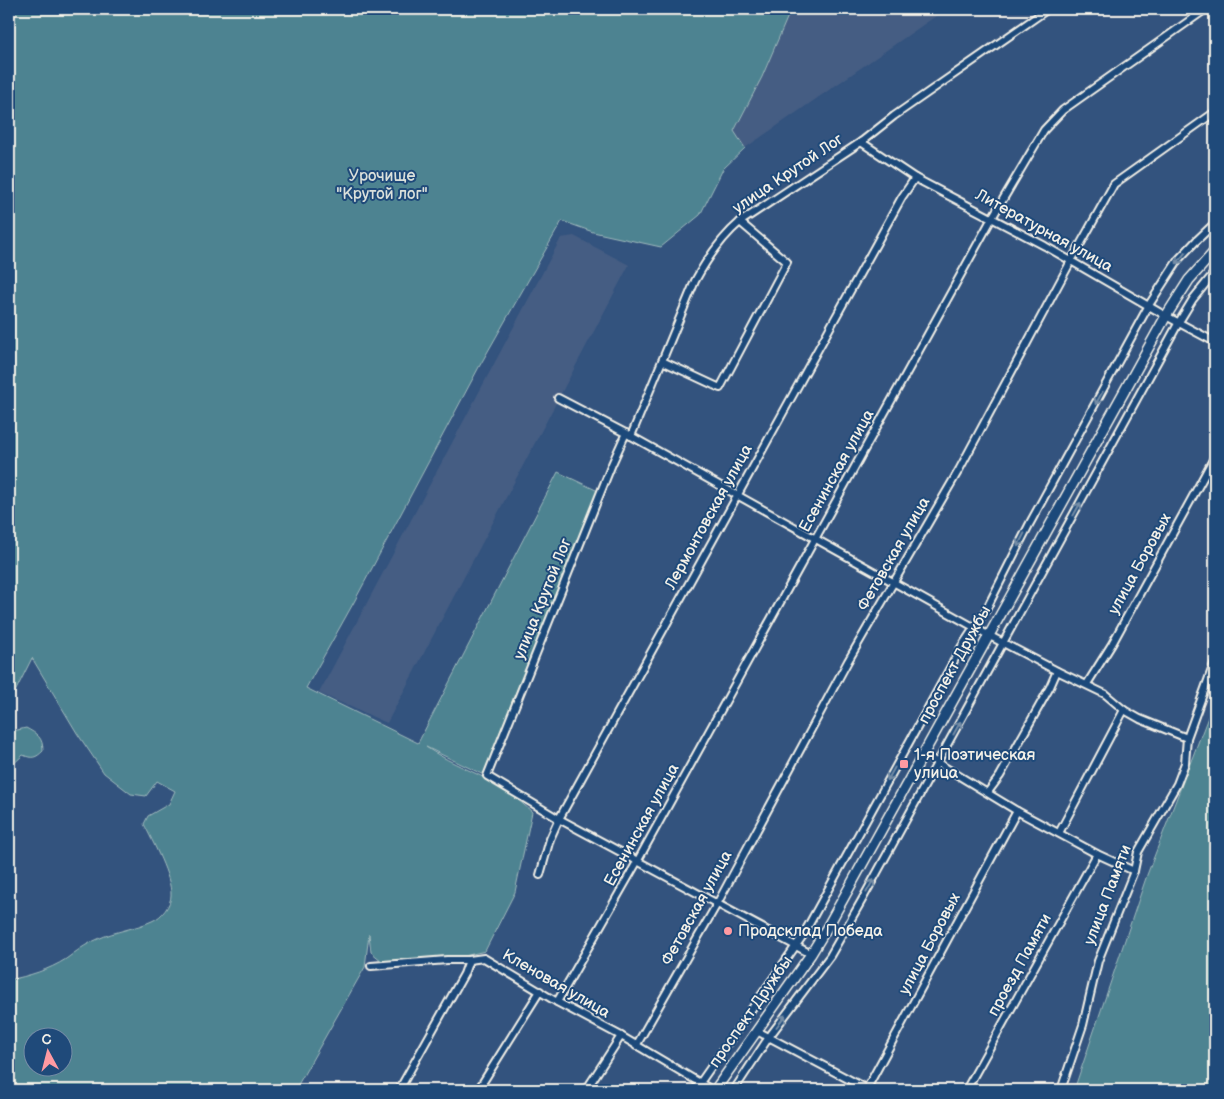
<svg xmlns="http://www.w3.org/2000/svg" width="1224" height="1099" font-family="'Balsamiq Sans',sans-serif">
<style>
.built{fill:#455d83}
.green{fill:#4d8391;stroke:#a0babc;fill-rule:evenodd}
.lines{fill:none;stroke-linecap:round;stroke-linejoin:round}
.minor-casing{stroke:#f4f1e8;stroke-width:10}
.secondary-casing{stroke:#f4f1e8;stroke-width:12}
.minor{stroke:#1f4a7a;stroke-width:6}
.secondary{stroke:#1f4a7a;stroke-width:9}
.oneway{stroke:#748da6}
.poi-dot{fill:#ff9aa2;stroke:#1f4a7a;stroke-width:2}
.labels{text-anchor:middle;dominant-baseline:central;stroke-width:4;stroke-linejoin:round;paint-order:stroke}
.street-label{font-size:16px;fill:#f4f1e8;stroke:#1f4a7a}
.park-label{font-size:16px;fill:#dbe0db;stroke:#1f4a7a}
.poi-label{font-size:16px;fill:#f4f1e8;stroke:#1f4a7a;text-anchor:start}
</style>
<rect width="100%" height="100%" fill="#33537e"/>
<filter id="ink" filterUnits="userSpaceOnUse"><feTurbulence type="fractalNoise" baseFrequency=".02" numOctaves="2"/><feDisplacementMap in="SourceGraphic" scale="10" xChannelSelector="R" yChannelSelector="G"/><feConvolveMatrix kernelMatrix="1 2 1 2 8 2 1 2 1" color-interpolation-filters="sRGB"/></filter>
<g filter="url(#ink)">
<g class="built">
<polygon points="791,9 946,9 745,148 734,131 762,77"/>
<polygon points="574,236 629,265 387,723 319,693 561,238"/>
</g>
<g class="green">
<path d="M9 9H791L762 77 734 131 745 148 723 169 700 215 661 247 593 232 562 221 479 367 354 602 306 688 418 743 558 472 598 491 486 776 426 747C445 760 465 768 485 778 502 787 518 799 532 812L515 892 485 951 460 957 382 961 371 952 369 934 365 967 295 1090H9V980C28 976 49 970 66 959 77 951 84 945 98 939 115 931 135 929 152 921 162 917 171 905 171 895 172 878 152 840 144 824L148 816 169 804 175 791 157 781 146 796 131 794 104 773 77 733 32 658 9 704ZM32 1036H62V1066H32Z"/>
<polygon points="1215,699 1215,1090 1074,1090 1147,875"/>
<path d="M26 728C37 734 43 737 43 751 36 758 32 759 23 755L9 768V732Z"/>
</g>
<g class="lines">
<defs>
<g id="minor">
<polyline points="861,142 915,178 1045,246 1166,316 1215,342"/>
<polyline points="662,361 720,388 787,262 740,222"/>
<polyline points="558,398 631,436 988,635 1057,671 1105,694 1124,710 1140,719 1187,738"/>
<polyline points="626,433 612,464 487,776 559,819 811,954"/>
<path d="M631 436 695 281C707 259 721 238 740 222L861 142 894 116 1048 9"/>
<polyline points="1087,684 1112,644 1215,456"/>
<polyline points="923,754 1017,811 1097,854 1134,871"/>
<polyline points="988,792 1000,776 1050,687 1057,671"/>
<polyline points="1059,833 1124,710"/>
<polyline points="540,875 550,839 559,819 902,197 915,178"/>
<polyline points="371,966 447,960 469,960 484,958 557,1002 621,1036 712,1090"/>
<polyline points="557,1002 637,862 992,218 1044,130 1063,110 1206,9"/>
<polyline points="757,1031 869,1090"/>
<polyline points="636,1046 717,904 848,661 959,470 1071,261 1114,184 1215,112"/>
<polyline points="399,1090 464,974 469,960"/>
<polyline points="478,1090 540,991"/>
<polyline points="586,1090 621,1036"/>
<polyline points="695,1090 802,937 962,646 986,610 1030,523 1149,305 1178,260 1196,241 1215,223"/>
<polyline points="734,1090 769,1037 830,956 862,900 1179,322 1193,299 1215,272"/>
<polyline points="866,1090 1017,811"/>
<polyline points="966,1090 1097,854"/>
<polyline points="1061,1090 1083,1025 1098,961 1134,871 1138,852 1177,784 1185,763 1187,738 1215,661"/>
</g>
<polyline id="secondary" points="715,1090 811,954 828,926 1166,316 1189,280 1215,251"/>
</defs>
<use href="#minor" class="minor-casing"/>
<use href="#secondary" class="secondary-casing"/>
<use href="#minor" class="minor"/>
<use href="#secondary" class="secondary"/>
</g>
<defs><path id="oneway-shaft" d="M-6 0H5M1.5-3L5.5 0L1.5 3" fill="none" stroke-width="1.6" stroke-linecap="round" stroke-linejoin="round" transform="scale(1.25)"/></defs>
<g class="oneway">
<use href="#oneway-shaft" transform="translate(1181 258) rotate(129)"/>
<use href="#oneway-shaft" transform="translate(1099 398) rotate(119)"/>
<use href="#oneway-shaft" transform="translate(1077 509) rotate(-61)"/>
<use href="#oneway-shaft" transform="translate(1021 540) rotate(117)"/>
<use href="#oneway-shaft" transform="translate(957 728) rotate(-61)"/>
<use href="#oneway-shaft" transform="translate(891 774) rotate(119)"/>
<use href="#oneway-shaft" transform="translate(870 886) rotate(-61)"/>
<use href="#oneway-shaft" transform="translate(781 1021) rotate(-53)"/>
</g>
</g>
<g class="poi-dot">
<rect x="899" y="759" width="10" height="10" rx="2.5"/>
<circle cx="728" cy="931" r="5"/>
</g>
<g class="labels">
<g class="street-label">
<text transform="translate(788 174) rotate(-34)">улица Крутой Лог</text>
<text transform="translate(1044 231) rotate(29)">Литературная улица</text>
<text transform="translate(837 471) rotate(-61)">Есенинская улица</text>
<text transform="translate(709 517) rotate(-61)">Лермонтовская улица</text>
<text transform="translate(894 554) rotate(-60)">Фетовская улица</text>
<text transform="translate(1140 564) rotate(-61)">улица Боровых</text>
<text transform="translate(543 599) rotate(-68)">улица Крутой Лог</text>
<text transform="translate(955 665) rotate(-61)">проспект Дружбы</text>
<text transform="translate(642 825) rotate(-61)">Есенинская улица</text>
<text transform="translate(1108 895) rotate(-69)">улица Памяти</text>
<text transform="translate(697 908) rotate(-61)">Фетовская улица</text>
<text transform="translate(930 944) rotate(-62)">улица Боровых</text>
<text transform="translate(1020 965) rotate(-61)">проезд Памяти</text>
<text transform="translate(556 984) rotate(30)">Кленовая улица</text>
<text transform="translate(751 1012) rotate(-55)">проспект Дружбы</text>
</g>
<g class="park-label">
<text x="382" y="176">Урочище<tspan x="382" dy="18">"Крутой лог"</tspan></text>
</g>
<g class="poi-label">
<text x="914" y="755">1-я Поэтическая<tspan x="914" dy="18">улица</tspan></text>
<text x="738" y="931">Продсклад Победа</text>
</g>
</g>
<rect width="1224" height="1099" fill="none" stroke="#1f4a7a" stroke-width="30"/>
<rect x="15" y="15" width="1194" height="1069" fill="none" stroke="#f4f1e8" stroke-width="2" filter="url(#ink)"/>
<g transform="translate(48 1052) rotate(353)"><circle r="24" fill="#1f4a7a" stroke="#748da6"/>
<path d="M0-4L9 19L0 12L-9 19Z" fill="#ff9aa2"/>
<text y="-8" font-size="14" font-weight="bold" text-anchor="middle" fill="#f4f1e8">С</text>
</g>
</svg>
